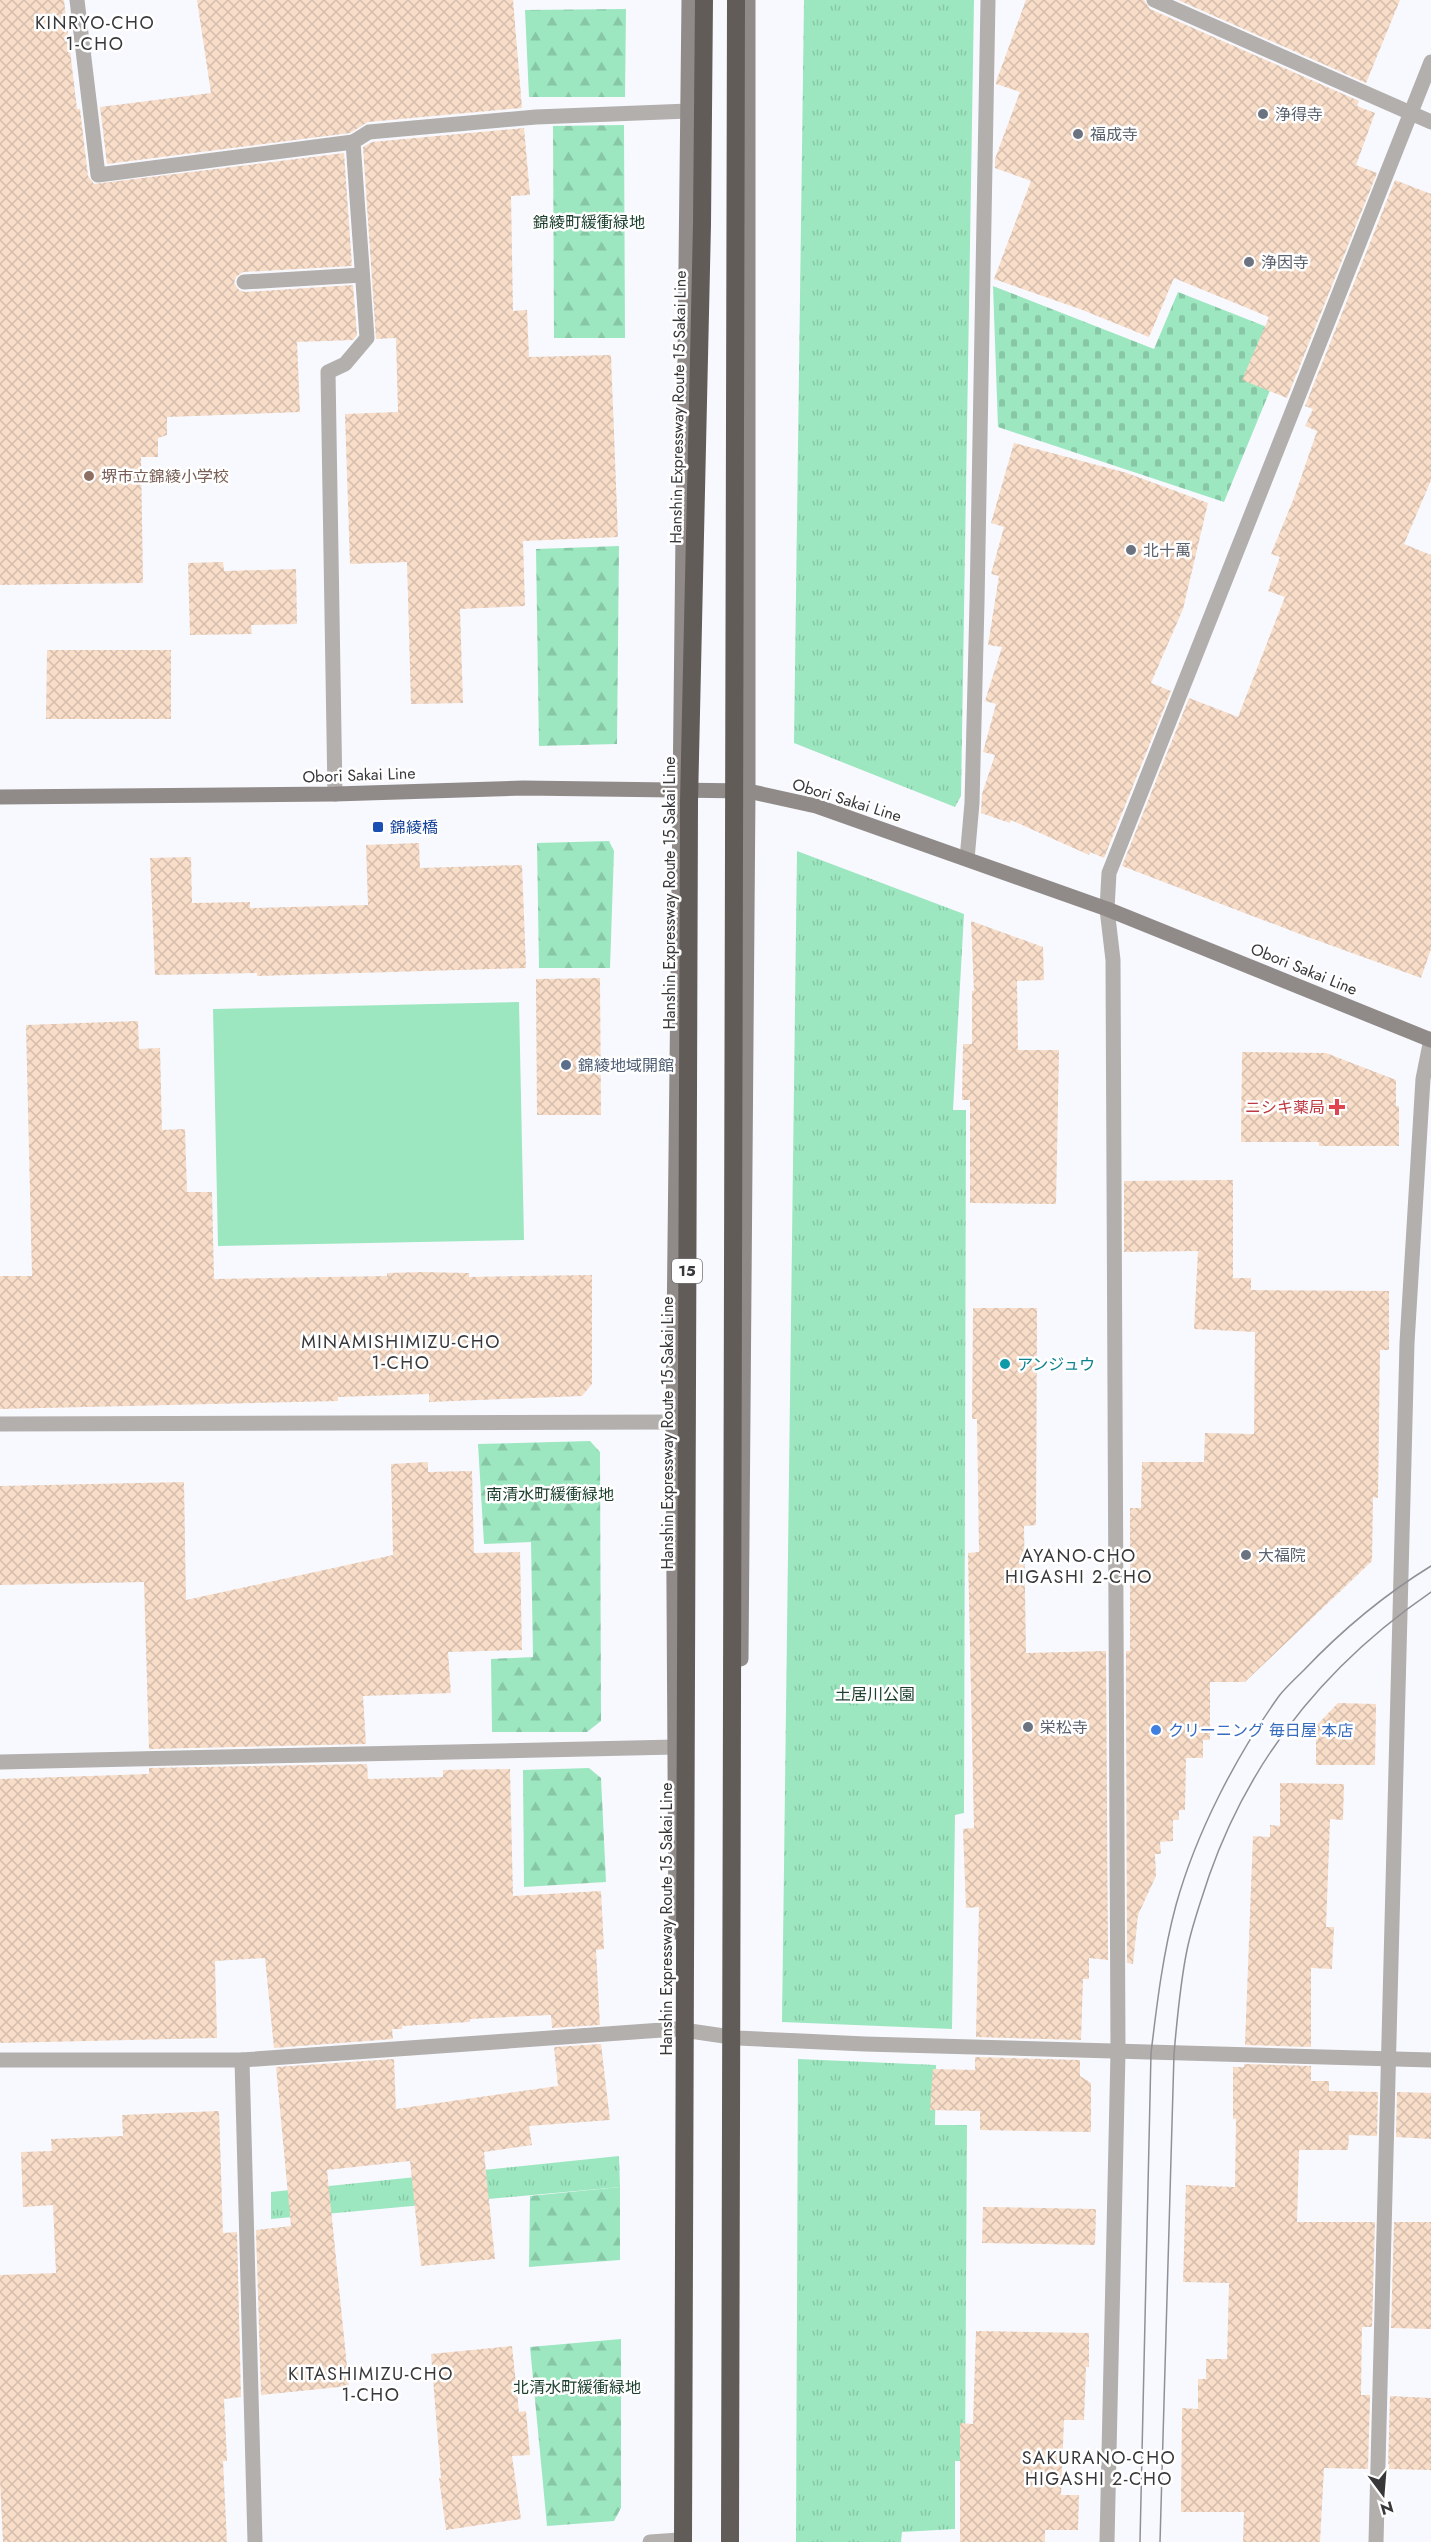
<svg xmlns="http://www.w3.org/2000/svg" width="1431" height="2542" font-family="Jost,'Noto Sans JP',sans-serif">
<style>
.grass{fill:url(#grass-tufts)}
.forest{fill:url(#forest-firs)}
.cemetery{fill:url(#cemetery-stones)}
.garden{fill:#9ce7c0}
.building{fill:url(#building-cross-hatch)}
.lines{fill:none;stroke-linecap:round;stroke-linejoin:round}
.lane{stroke:#b2afad;stroke-width:15}
.street{stroke:#b2afad;stroke-width:15}
.secondary{stroke:#908b88;stroke-width:15}
.tram{stroke:#909095;stroke-width:1.5}
.highway-bridge{stroke:#625c58;stroke-width:18}
.worship-dot{fill:#6b7280;stroke:#fff;stroke-width:2}
.education-dot{fill:#8d6e63;stroke:#fff;stroke-width:2}
.transit-dot{fill:#1a4fb4;stroke:#fff;stroke-width:2}
.service-dot{fill:#5c6f8a;stroke:#fff;stroke-width:2}
.health-dot{fill:#e0444e;stroke:#fff;stroke-width:2}
.culture-dot{fill:#0f9aa8;stroke:#fff;stroke-width:2}
.shop-dot{fill:#3f7fe0;stroke:#fff;stroke-width:2}
.labels{text-anchor:middle;dominant-baseline:central;stroke-width:5;stroke-linejoin:round;paint-order:stroke}
.shield{fill:#fff;stroke:#747476;stroke-width:1.5}
.shield-label{font-size:15px;font-weight:bold;fill:#38383b}
.worship-label{font-size:16px;fill:#5b616d;stroke:#fff;text-anchor:start}
.park-label{font-size:16px;fill:#1c402e;stroke:#fff}
.street-label{font-size:16px;fill:#38383b;stroke:#fff}
.education-label{font-size:16px;fill:#785e54;stroke:#fff;text-anchor:start}
.transit-label{font-size:16px;fill:#164399;stroke:#fff;text-anchor:start}
.service-label{font-size:16px;fill:#4e5e75;stroke:#fff;text-anchor:start}
.health-label{font-size:16px;fill:#be3a42;stroke:#fff;text-anchor:end}
.culture-label{font-size:16px;fill:#0d838f;stroke:#fff;text-anchor:start}
.shop-label{font-size:16px;fill:#366cbe;stroke:#fff;text-anchor:start}
.neighbourhood-label{font-size:18px;letter-spacing:1.5px;fill:#38383b;stroke:#fff}
</style>
<defs>
<pattern id="grass-tufts" width="24" height="20" patternUnits="userSpaceOnUse" patternTransform="scale(1.5)"><rect width="24" height="20" fill="#9ce7c0"/><path d="M3 7l-1-3M5 7V3M7 7l1-3M15 17l-1-3M17 17v-4M19 17l1-3" fill="none" stroke="#87c7a6"/></pattern>
<pattern id="forest-firs" width="22" height="20" patternUnits="userSpaceOnUse" patternTransform="scale(1.5)"><rect width="22" height="20" fill="#9ce7c0"/><path d="M5 1l3.5 6h-7zM16 11l3.5 6h-7z" fill="#87c7a6"/></pattern>
<pattern id="cemetery-stones" width="16" height="16" patternUnits="userSpaceOnUse" patternTransform="scale(1.5)"><rect width="16" height="16" fill="#9ce7c0"/><path d="M2 7V4a2 2 0 0 1 4 0v3zM10 15v-3a2 2 0 0 1 4 0v3z" fill="#87c7a6"/></pattern>
<pattern id="building-cross-hatch" width="8" height="8" patternUnits="userSpaceOnUse" patternTransform="scale(1.5)"><rect width="8" height="8" fill="#f8ddc8"/><path d="M0 0l8 8M0 8l8-8" fill="none" stroke="#d5bead"/></pattern>
</defs>
<rect width="100%" height="100%" fill="#f8f9ff"/>
<g class="grass">
<polygon points="804,0 974,0 961,796 955,807 794,743"/>
<polygon points="797,851 964,914 953,1110 966,1110 964,1813 955,1815 952,2029 782,2022"/>
<polygon points="798,2059 936,2065 935,2125 967,2125 965,2461 955,2461 955,2529 902,2532 901,2542 796,2542"/>
<polygon points="619,2156 620,2187 271,2219 271,2192"/>
</g>
<g class="forest">
<polygon points="626,9 625,97 529,97 525,10"/>
<polygon points="624,125 625,338 554,338 553,126"/>
<polygon points="619,546 617,744 539,746 536,549"/>
<polygon points="609,841 614,851 610,968 539,968 537,843"/>
<polygon points="590,1441 600,1452 601,1721 587,1732 492,1732 491,1659 533,1657 531,1542 484,1544 478,1444"/>
<polygon points="589,1768 601,1778 606,1882 524,1887 523,1770"/>
<polygon points="620,2187 620,2260 529,2267 530,2196"/>
<polygon points="621,2339 621,2508 614,2521 547,2526 530,2347"/>
</g>
<polygon class="cemetery" points="993,286 1154,349 1178,292 1292,337 1224,502 998,427"/>
<polygon class="garden" points="519,1002 524,1240 218,1246 213,1009"/>
<g class="building">
<polygon points="0,0 64,0 77,109 80,109 88,176 94,184 344,153 352,266 243,272 236,277 234,283 239,290 245,292 353,285 357,335 353,340 297,342 300,412 167,417 167,435 158,438 158,457 141,457 143,583 0,585"/>
<polygon points="197,0 513,0 522,108 368,122 350,133 107,164 100,107 211,93"/>
<polygon points="1026,0 1144,0 1150,9 1359,101 1357,106 1375,113 1356,165 1377,173 1287,398 1242,380 1269,317 1174,278 1149,337 1080,309 994,279 1031,181 995,168 995,159 1020,92 996,84 996,82"/>
<polygon points="1178,0 1400,0 1366,83"/>
<polygon points="524,128 530,195 511,196 513,311 527,310 529,357 611,355 618,537 523,541 525,606 460,609 463,703 411,704 407,562 350,564 345,414 398,412 396,338 376,339 363,147 372,142"/>
<polygon points="1395,180 1431,194 1431,480 1404,544 1431,555 1431,949 1421,978 1305,936 1122,866 1189,698 1238,717 1285,597 1268,591 1280,557 1271,554 1294,498 1317,431 1305,426 1313,409 1305,406"/>
<polygon points="1014,443 1127,473 1208,503 1183,609 1151,683 1171,691 1104,858 1090,852 1089,855 1011,820 1010,823 981,813 982,794 995,755 983,752 996,704 985,701 1002,647 988,645 999,576 991,574 1004,527 991,523"/>
<polygon points="223,562 224,571 296,569 297,624 251,625 252,634 190,635 188,563"/>
<polygon points="47,650 171,650 171,719 46,719"/>
<polygon points="419,843 420,868 522,865 526,968 257,976 257,973 155,975 150,858 191,857 192,903 250,902 250,908 368,905 366,845"/>
<polygon points="971,921 1043,947 1044,980 1017,981 1018,1050 1059,1050 1056,1204 970,1203 970,1100 962,1100 963,1044 972,1044 972,991 974,991"/>
<polygon points="600,978 601,1115 537,1115 536,979"/>
<polygon points="138,1021 139,1049 160,1048 162,1130 185,1129 187,1192 212,1192 214,1279 387,1276 387,1273 422,1272 469,1273 469,1277 592,1275 592,1384 582,1396 429,1402 429,1394 338,1397 338,1401 0,1409 0,1276 32,1276 26,1025"/>
<polygon points="1242,1052 1326,1053 1396,1080 1396,1106 1399,1106 1399,1146 1319,1146 1319,1142 1241,1142"/>
<polygon points="1233,1180 1233,1278 1251,1278 1251,1290 1389,1291 1389,1350 1380,1350 1378,1498 1373,1497 1372,1561 1245,1682 1210,1682 1210,1740 1203,1740 1203,1758 1186,1758 1185,1810 1179,1810 1179,1820 1173,1820 1173,1841 1160,1842 1161,1854 1155,1854 1156,1876 1138,1915 1133,1964 1127,1963 1126,1651 1130,1651 1130,1508 1141,1508 1142,1462 1204,1462 1205,1433 1254,1434 1255,1332 1194,1329 1198,1251 1124,1252 1124,1181"/>
<polygon points="973,1308 1037,1308 1036,1525 1024,1526 1026,1653 1106,1651 1108,1960 1089,1958 1089,1979 1083,1979 1081,2040 976,2037 979,1907 966,1908 963,1829 974,1828 968,1553 979,1552 977,1419 972,1419"/>
<polygon points="428,1462 428,1472 472,1471 474,1553 520,1552 522,1650 448,1652 451,1693 363,1696 366,1744 149,1749 144,1582 0,1585 0,1486 184,1482 186,1600 393,1555 391,1464"/>
<polygon points="1338,1703 1376,1704 1375,1765 1316,1765 1316,1726"/>
<polygon points="367,1764 368,1779 443,1777 443,1770 510,1769 513,1896 601,1891 604,1949 596,1950 600,2025 552,2028 551,2015 470,2019 470,2022 402,2026 402,2029 392,2029 393,2039 274,2048 265,1958 215,1961 217,2038 0,2043 0,1779 149,1774 149,1768"/>
<polygon points="1280,1783 1344,1784 1343,1820 1330,1819 1326,1927 1334,1927 1332,1969 1311,1968 1311,2047 1245,2045 1253,1836 1270,1837 1270,1825 1280,1826"/>
<polygon points="601,2044 610,2120 529,2126 532,2145 484,2152 495,2259 421,2266 410,2161 327,2170 349,2386 261,2395 256,2230 291,2226 276,2067 394,2059 396,2109 558,2086 554,2047"/>
<polygon points="975,2057 1080,2060 1080,2076 1091,2083 1091,2132 980,2130 980,2111 930,2110 933,2069 975,2070"/>
<polygon points="1244,2064 1311,2066 1311,2081 1329,2081 1329,2091 1378,2092 1377,2136 1349,2135 1348,2150 1299,2150 1297,2222 1375,2222 1372,2327 1362,2327 1361,2395 1370,2395 1368,2469 1324,2468 1320,2542 1243,2542 1244,2512 1181,2512 1182,2408 1198,2409 1198,2379 1206,2379 1206,2359 1227,2359 1229,2283 1183,2282 1186,2185 1235,2187 1236,2119 1233,2119 1233,2067 1244,2067"/>
<polygon points="1397,2092 1431,2093 1431,2139 1396,2137"/>
<polygon points="219,2111 223,2233 237,2232 241,2397 224,2399 227,2461 223,2461 227,2542 3,2542 0,2480 0,2275 56,2273 53,2205 23,2207 21,2152 52,2151 51,2139 123,2136 122,2115"/>
<polygon points="983,2207 1096,2209 1095,2245 982,2243"/>
<polygon points="1394,2222 1431,2222 1431,2329 1391,2328"/>
<polygon points="976,2331 1089,2333 1089,2367 1086,2367 1084,2420 1064,2420 1061,2495 1079,2495 1078,2530 1045,2530 1045,2542 960,2542 960,2423 973,2424"/>
<polygon points="512,2346 519,2412 526,2411 530,2455 512,2456 521,2519 446,2530 439,2478 441,2478 431,2354"/>
<polygon points="1390,2396 1431,2398 1431,2470 1388,2469"/>
</g>
<g class="lines">
<g class="lane">
<polyline points="77,0 98,175 353,142"/>
<polyline points="244,282 362,275"/>
</g>
<g class="street">
<polyline points="1154,0 1431,122"/>
<polyline points="335,794 328,372 345,364 367,338 353,142 369,132 536,117 689,111"/>
<polyline points="967,859 972,803 977,603 988,0"/>
<polyline points="0,1424 673,1422"/>
<polyline points="0,1762 676,1747"/>
<polyline points="0,2060 242,2060 676,2029 738,2038 865,2044 1431,2060"/>
<polyline points="242,2060 255,2542"/>
<polyline points="650,2542 679,2540"/>
<polyline points="1107,2542 1118,2052 1113,960 1107,909 1109,873 1431,62"/>
<polyline points="1376,2542 1407,1343 1423,1079 1431,1039"/>
</g>
<g class="secondary">
<polyline points="0,797 335,794 523,788 748,791 816,806 1107,909 1431,1040"/>
<polyline points="741,1659 748,791 748,0"/>
<polyline points="676,1932 673,1422 689,0"/>
</g>
<g class="tram">
<path d="M1140 2542 1151 2053C1157 2003 1163 1953 1176 1905 1196 1833 1236 1756 1279 1696 1286 1687 1296 1678 1304 1670 1342 1630 1384 1595 1431 1566"/>
<path d="M1160 2542 1174 2054C1177 2019 1180 1984 1187 1950 1192 1925 1201 1901 1209 1876 1251 1756 1326 1664 1431 1592"/>
</g>
<g class="highway-bridge">
<polyline points="683,2542 689,802 702,224 704,0"/>
<polyline points="730,2542 736,0"/>
</g>
</g>
<g class="worship-dot">
<circle cx="1263" cy="114" r="6"/>
<circle cx="1078" cy="134" r="6"/>
<circle cx="1249" cy="262" r="6"/>
<circle cx="1131" cy="550" r="6"/>
<circle cx="1246" cy="1555" r="6"/>
<circle cx="1028" cy="1727" r="6"/>
</g>
<circle class="education-dot" cx="89" cy="476" r="6"/>
<rect class="transit-dot" x="372" y="821" width="12" height="12" rx="3"/>
<circle class="service-dot" cx="566" cy="1065" r="6"/>
<path class="health-dot" d="M1334 1098h6v6h6v6h-6v6h-6v-6h-6v-6h6z"/>
<circle class="culture-dot" cx="1005" cy="1364" r="6"/>
<circle class="shop-dot" cx="1156" cy="1730" r="6"/>
<g class="labels">
<rect class="shield" x="672" y="1259" width="30" height="24" rx="4.5"/>
<g class="shield-label">
<text x="687" y="1271">15</text>
</g>
<g class="worship-label">
<text x="1275" y="114">浄得寺</text>
<text x="1090" y="134">福成寺</text>
<text x="1261" y="262">浄因寺</text>
<text x="1143" y="550">北十萬</text>
<text x="1258" y="1555">大福院</text>
<text x="1040" y="1727">栄松寺</text>
</g>
<g class="park-label">
<text x="589" y="222">錦綾町緩衝緑地</text>
<text x="550" y="1494">南清水町緩衝緑地</text>
<text x="875" y="1694">土居川公園</text>
<text x="577" y="2387">北清水町緩衝緑地</text>
</g>
<g class="street-label">
<text transform="translate(678 407) rotate(-89)">Hanshin Expressway Route 15 Sakai Line</text>
<text transform="translate(359 775) rotate(-2)">Obori Sakai Line</text>
<text transform="translate(847 800) rotate(17)">Obori Sakai Line</text>
<text transform="translate(669 893) rotate(-90)">Hanshin Expressway Route 15 Sakai Line</text>
<text transform="translate(1304 969) rotate(22)">Obori Sakai Line</text>
<text transform="translate(667 1433) rotate(-90)">Hanshin Expressway Route 15 Sakai Line</text>
<text transform="translate(666 1919) rotate(-90)">Hanshin Expressway Route 15 Sakai Line</text>
</g>
<g class="education-label">
<text x="101" y="476">堺市立錦綾小学校</text>
</g>
<g class="transit-label">
<text x="390" y="827">錦綾橋</text>
</g>
<g class="service-label">
<text x="578" y="1065">錦綾地域開館</text>
</g>
<g class="health-label">
<text x="1325" y="1107">ニシキ薬局</text>
</g>
<g class="culture-label">
<text x="1017" y="1364">アンジュウ</text>
</g>
<g class="shop-label">
<text x="1168" y="1730">クリーニング 毎日屋 本店</text>
</g>
<g class="neighbourhood-label">
<text x="95" y="23">KINRYO-CHO<tspan x="95" dy="21">1-CHO</tspan></text>
<text x="401" y="1342">MINAMISHIMIZU-CHO<tspan x="401" dy="21">1-CHO</tspan></text>
<text x="1079" y="1556">AYANO-CHO<tspan x="1079" dy="21">HIGASHI 2-CHO</tspan></text>
<text x="371" y="2374">KITASHIMIZU-CHO<tspan x="371" dy="21">1-CHO</tspan></text>
<text x="1099" y="2458">SAKURANO-CHO<tspan x="1099" dy="21">HIGASHI 2-CHO</tspan></text>
</g>
</g>
<g transform="translate(1383 2494) rotate(164)" stroke="#ffffff" stroke-width="4.5" paint-order="stroke">
<path d="M0-4.5L10 22L0 15L-10 22Z" fill="#38383b"/>
<text y="-9" font-size="16" font-weight="bold" text-anchor="middle" fill="#38383b">N</text>
</g>
</svg>
